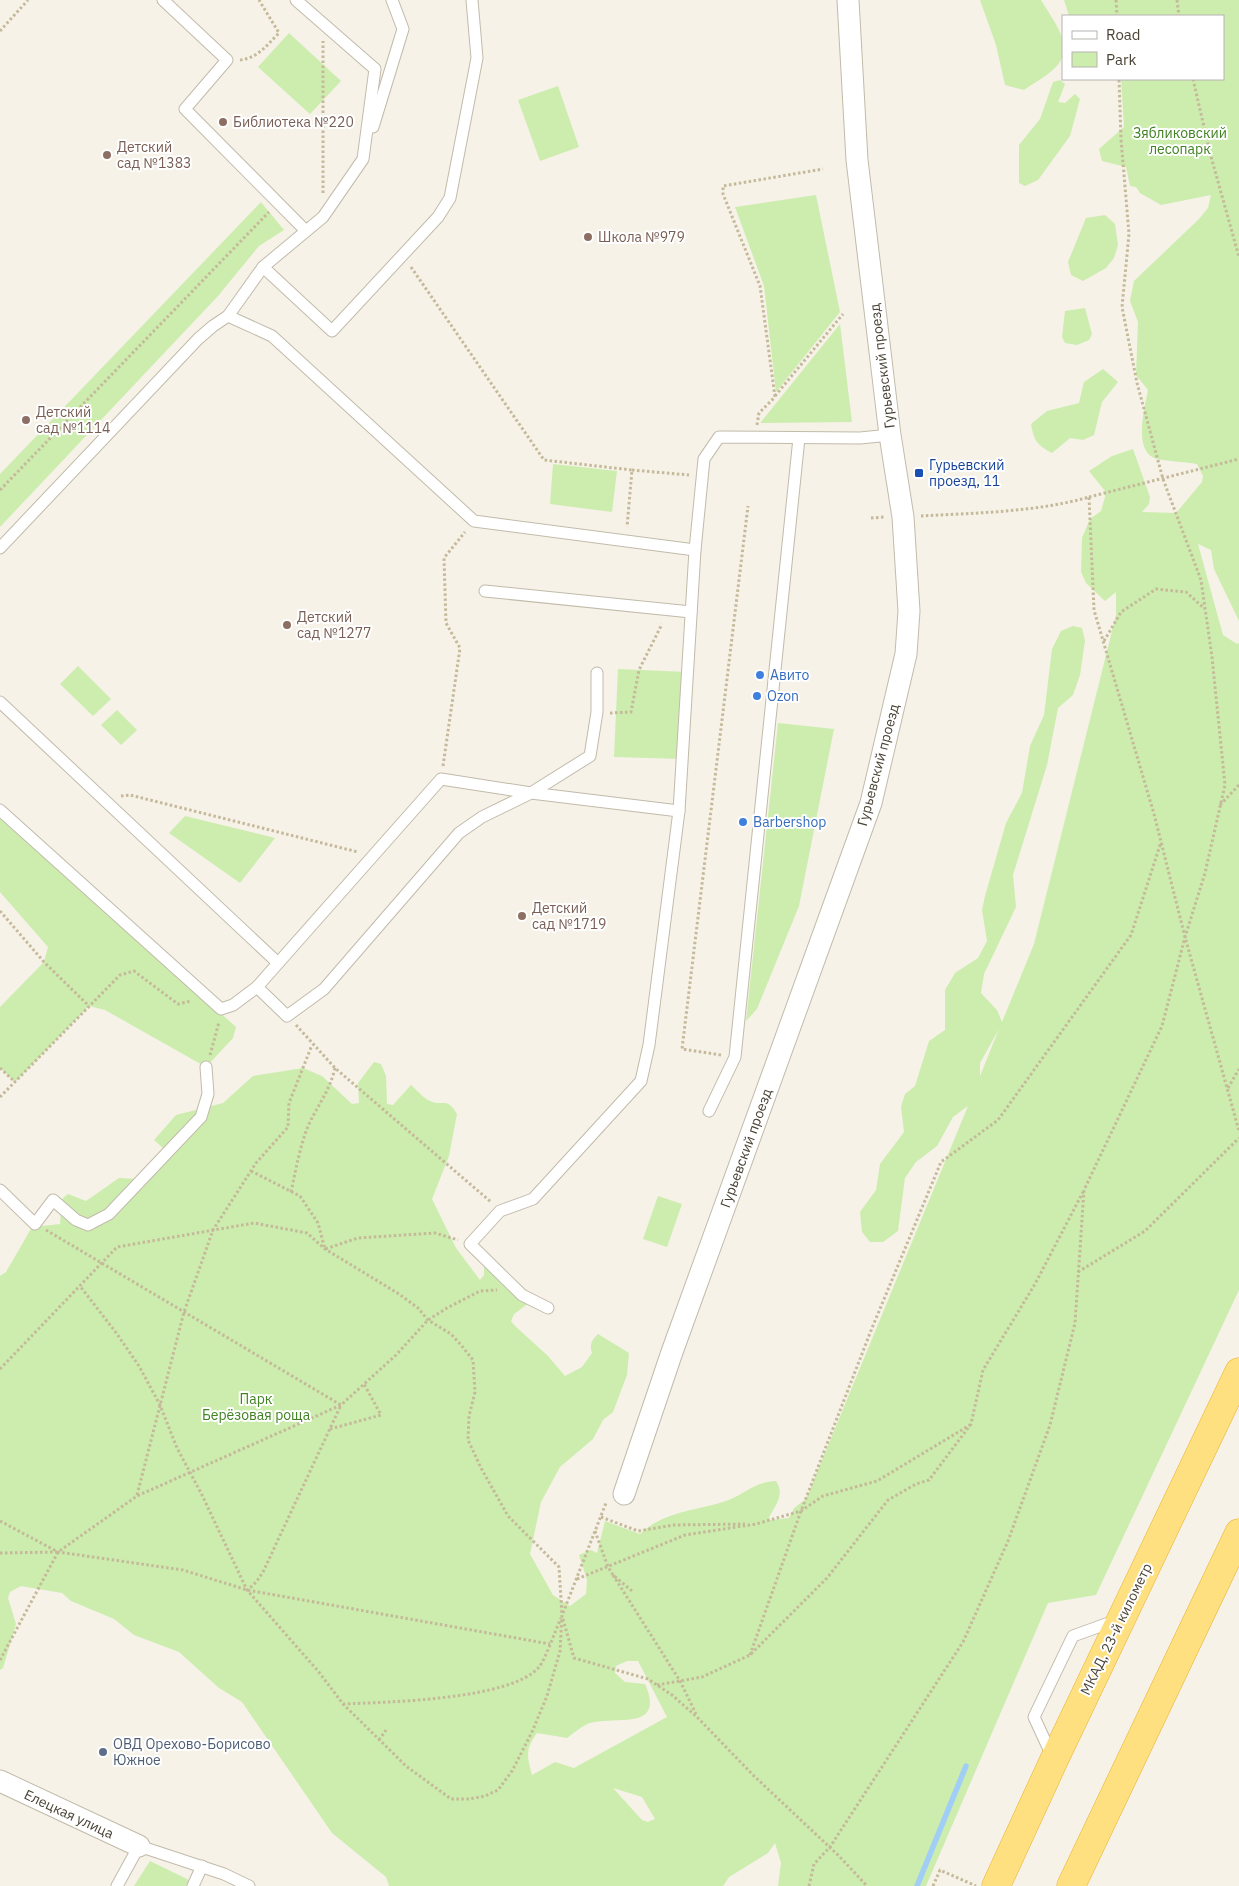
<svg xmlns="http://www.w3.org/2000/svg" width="1239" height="1886" font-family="'IBM Plex Sans',sans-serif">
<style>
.green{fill:#ccedae;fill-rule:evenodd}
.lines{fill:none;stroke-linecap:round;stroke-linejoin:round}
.stream{stroke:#a0cef7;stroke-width:5.5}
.service-casing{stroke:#c2bbaa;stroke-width:13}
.minor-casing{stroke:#c2bbaa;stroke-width:23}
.trunk-casing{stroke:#ebb22d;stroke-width:29}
.path{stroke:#c5b99a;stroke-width:3;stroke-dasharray:2.5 2.5;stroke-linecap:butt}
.service{stroke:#fff;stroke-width:11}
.minor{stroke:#fff;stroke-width:21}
.trunk{stroke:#ffe081;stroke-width:28}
.education-dot{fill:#8d6e63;stroke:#fff;stroke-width:2}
.transit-dot{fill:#1a4fb4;stroke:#fff;stroke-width:2}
.shop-dot{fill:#3f7fe0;stroke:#fff;stroke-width:2}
.service-dot{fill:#5c6f8a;stroke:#fff;stroke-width:2}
.labels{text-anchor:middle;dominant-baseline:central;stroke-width:4;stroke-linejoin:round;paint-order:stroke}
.education-label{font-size:14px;fill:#785e54;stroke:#fff;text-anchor:start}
.park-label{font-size:14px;fill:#418223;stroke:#fff}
.street-label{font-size:14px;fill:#4a4336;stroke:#fff}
.transit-label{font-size:14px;fill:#164399;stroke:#fff;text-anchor:start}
.shop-label{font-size:14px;fill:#366cbe;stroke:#fff;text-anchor:start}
.service-label{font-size:14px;fill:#4e5e75;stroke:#fff;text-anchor:start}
</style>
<rect width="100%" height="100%" fill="#f6f2e8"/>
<g class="green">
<path d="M980 0H1041C1052 19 1076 46 1056 67 1047 76 1034 83 1024 90L1005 85 996 45Z"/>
<path d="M1064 0H1239V621L1214 569 1211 550 1198 544 1223 635 1237 644 1239 643V1290L1096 1595 1048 1603 926 1886H778L781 1863 775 1843 768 1853 729 1877 723 1886H389L386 1877 332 1833 242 1702 219 1688 179 1652 134 1635 114 1619 71 1601 62 1593 21 1586 10 1592 8 1598 16 1624 3 1668 0 1670V1276L6 1272 32 1227 60 1224 62 1199 68 1194 86 1201 119 1178 139 1179 164 1149 154 1140 176 1115 223 1103 253 1076 303 1068 322 1076 352 1104 359 1103 358 1083 374 1062 381 1064 386 1076 387 1104 393 1105 411 1085C417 1090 423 1098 430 1101 442 1107 447 1096 457 1114L449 1156 432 1199 456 1248 480 1280 484 1275V1261L529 1303 514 1314 511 1321 515 1326 548 1356 565 1376 582 1367 592 1353C589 1344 592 1340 598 1334L629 1353 627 1375 613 1412 603 1420 593 1439 560 1467 541 1502 530 1554 553 1595 570 1606 586 1594 587 1580 579 1555 591 1550 597 1553 605 1521 640 1534C664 1511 696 1511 726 1501 746 1494 753 1482 776 1481 785 1494 776 1505 769 1517L770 1520 789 1518 794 1508 806 1499 968 1106 953 1117 937 1146 916 1162 905 1178 898 1231 883 1242H870L862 1232 860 1212 876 1190 880 1164 904 1132 901 1107 905 1094 915 1086 929 1041 945 1030V990L955 973 978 958 987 941 982 910 985 896 1006 823 1022 793 1030 746 1044 715 1052 649 1061 631 1073 626 1082 628 1085 641 1080 675 1073 695 1058 708 1047 765 1013 875 1016 907 984 974 981 993 997 1010 1002 1022 1034 944 1116 615V592L1105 601 1086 583 1081 572 1082 538 1090 519 1101 511 1105 497V491L1089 471 1112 456 1133 449 1150 497 1149 504 1142 512 1176 513 1202 482 1203 476 1197 464C1187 462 1162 461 1154 458 1133 448 1145 407 1148 390L1136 375 1138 322 1130 301 1134 281 1199 219 1208 208 1211 195 1161 205 1140 193 1136 187 1130 186 1126 167 1102 161 1099 149 1124 127 1121 79H1223V16H1069ZM999 1029 980 1076V1063ZM627 1661H638L667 1717 574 1768 555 1762 532 1775C527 1757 525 1749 537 1733L567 1738C574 1733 583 1725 590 1723 616 1716 666 1731 645 1684L625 1682 615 1673 616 1666ZM613 1788 642 1797 655 1819 648 1822 642 1820Z"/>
<polygon points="289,33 341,81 310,114 258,67"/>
<polygon points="1060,80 1065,84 1058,102 1065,103 1075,94 1080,99 1070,136 1038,180 1025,186 1019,183 1019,145 1040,119 1053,82"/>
<polygon points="558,86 579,147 540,161 518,100"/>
<polygon points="816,195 840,312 776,392 764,286 735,207"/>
<polygon points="261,202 284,230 259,246 218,296 0,527 0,474"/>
<polygon points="1105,215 1115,224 1118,245 1114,258 1106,268 1083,281 1071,275 1068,262 1086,218"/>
<polygon points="1085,308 1092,334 1089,340 1077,345 1065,343 1062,337 1065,311"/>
<polygon points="840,324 852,422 761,423 761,422"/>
<path d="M1103 369 1118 382 1102 402 1094 435 1083 440 1070 438 1052 453C1037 445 1034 441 1031 424L1047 411 1079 403 1084 382Z"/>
<polygon points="553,464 617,471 612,512 550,504"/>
<polygon points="78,666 111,699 93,716 60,684"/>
<polygon points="618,669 687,672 683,759 614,757"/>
<polygon points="117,710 137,730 121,745 101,725"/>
<polygon points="778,723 834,729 799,906 757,1009 746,1021"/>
<polygon points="0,815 236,1027 233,1038 206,1067 105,1010 89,1006 15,1082 0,1068 0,1007 44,962 48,947 0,892"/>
<polygon points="185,816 275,838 240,883 169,833"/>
<polygon points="658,1196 682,1204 667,1247 643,1239"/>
<polygon points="150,1861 189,1880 186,1886 134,1886"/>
</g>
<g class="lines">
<polyline class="stream" points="917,1886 966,1766"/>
<defs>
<g id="service">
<polyline points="163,0 227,60 185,109 306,231"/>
<polyline points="373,127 403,29 392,0"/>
<polyline points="263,267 332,331 438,217 450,198 477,58 472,0"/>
<polyline points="228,316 263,267 323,217 363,159 375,69 296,0"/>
<polyline points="0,548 198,339 213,326 228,316 272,336 474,521 695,550"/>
<polyline points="485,591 691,612"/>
<polyline points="0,702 278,963"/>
<polyline points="0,810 221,1009 233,1005 257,987 287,1016 324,989 459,833 482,817 531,793 590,756 597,712 597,673"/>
<polyline points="257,987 441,779 531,793 679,811"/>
<polyline points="709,1111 735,1057 799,438"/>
<polyline points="0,1190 35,1224 53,1200 76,1220 88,1225 109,1214 201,1117 208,1094 206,1067"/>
<polyline points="548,1308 522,1295 470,1244 500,1211 533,1199 641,1081 649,1045 679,811 695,550 704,459 719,437 860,438 890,435"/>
<polyline points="1053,1758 1034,1717 1073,1636 1117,1620"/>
<polyline points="117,1886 139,1846 224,1874 249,1886"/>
<polyline points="193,1886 202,1866"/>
</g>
<g id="minor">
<polyline points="624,1494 672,1352 871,803 906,654 909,611 903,517 890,435 857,160 848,0"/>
<polyline points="0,1781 139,1846"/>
</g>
<g id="trunk">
<polyline points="996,1886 1054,1760 1239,1372"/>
<polyline points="1071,1886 1239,1533"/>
</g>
</defs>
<use href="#service" class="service-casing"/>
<use href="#minor" class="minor-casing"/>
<use href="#trunk" class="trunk-casing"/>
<g class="path">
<polyline points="1116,0 1117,16"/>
<polyline points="1177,0 1179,16"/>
<polyline points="0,31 28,0"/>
<path d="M240 60C258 58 267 45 279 33L259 0"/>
<polyline points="1193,79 1210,153 1239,257"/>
<polyline points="323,193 323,41"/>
<polyline points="411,267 544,460 632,470 627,527"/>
<polyline points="775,396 843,314"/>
<polyline points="757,425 759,413 775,397 760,286 723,194 723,186 823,169"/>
<polyline points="632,470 689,475"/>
<polyline points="0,490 269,212"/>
<polyline points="1089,497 1239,459"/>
<path d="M921 516C975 513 1038 512 1089 497L1094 610 1154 814 1185 937 1239 1131"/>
<polyline points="871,518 885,517"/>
<polyline points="1104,641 1121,612 1156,589 1186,592 1205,609"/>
<polyline points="610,713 631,712 639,670 662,624"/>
<polyline points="443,766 460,648 446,623 444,558 465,532"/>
<polyline points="121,796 130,795 358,852"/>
<polyline points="1220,805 1239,785"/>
<polyline points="0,911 44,962 89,1006"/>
<polyline points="296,1025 335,1068 491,1202"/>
<polyline points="210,1055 219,1022"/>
<polyline points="721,1055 682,1049 748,506"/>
<polyline points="0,1068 15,1082"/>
<polyline points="1228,1088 1239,1069"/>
<polyline points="0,1097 120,975 134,971 178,1004 191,1001"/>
<polyline points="251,1171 300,1196 318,1223 325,1249 358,1238 435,1233 458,1240"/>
<path d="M291 1192C296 1169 300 1145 309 1124 318 1105 330 1090 335 1068"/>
<polyline points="46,1230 341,1405 263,1572 257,1581 248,1590"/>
<polyline points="1078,1272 1145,1231 1239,1138"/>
<polyline points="0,1369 117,1247 254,1223 307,1233 325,1249 399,1294 418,1308 428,1320 451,1334 461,1345 473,1360 475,1392 469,1416 468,1440 481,1468 508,1516 559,1567 562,1615 560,1651 547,1696 532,1732 512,1771 498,1790 485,1796 469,1799 451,1799 406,1766 343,1704 318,1671 247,1590 201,1493 177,1448 160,1405 139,1366 117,1334 80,1286"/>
<polyline points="330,1429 381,1415 364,1384"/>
<polyline points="137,1495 184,1312 213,1230 256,1163 288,1127 289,1103 312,1045"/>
<polyline points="601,1517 638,1531 674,1525 745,1524"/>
<polyline points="0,1521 58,1552 183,1570 247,1590 550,1644"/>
<polyline points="595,1531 608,1567 613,1575 632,1591"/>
<polyline points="0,1553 57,1552"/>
<polyline points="613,1575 680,1681 696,1714"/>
<polyline points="577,1579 685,1535 756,1524 801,1511 823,1496 877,1481 970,1425"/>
<polyline points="563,1613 606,1503"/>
<polyline points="563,1619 574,1658 648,1679 672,1695 697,1717 753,1775 839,1856 867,1886"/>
<polyline points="750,1655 801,1511 872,1328 941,1162 998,1120 1131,935 1161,842"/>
<polyline points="0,1660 58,1552 137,1496 341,1405 396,1355 428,1320 447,1308 480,1291 497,1290"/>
<polyline points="657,1685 702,1677 750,1655 827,1578 888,1500 916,1484 929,1480 971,1424 983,1370 1035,1284 1083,1192"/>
<path d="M343 1704C387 1702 511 1700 539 1667 545 1660 556 1629 561 1618"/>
<polyline points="379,1740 386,1730"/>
<polyline points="809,1886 814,1864 830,1847 963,1642 1008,1541 1050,1425 1075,1323 1084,1190 1162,1026 1185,937 1205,873 1225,785 1212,657 1201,580 1163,479 1137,383 1122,307 1129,234 1121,139 1119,79"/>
<polyline points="933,1886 940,1870 976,1886"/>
</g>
<use href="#service" class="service"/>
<use href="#minor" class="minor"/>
<use href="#trunk" class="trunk"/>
</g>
<g class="education-dot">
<circle cx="223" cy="122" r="5"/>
<circle cx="107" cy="155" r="5"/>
<circle cx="588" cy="237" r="5"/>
<circle cx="26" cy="420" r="5"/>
<circle cx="287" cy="625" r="5"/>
<circle cx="522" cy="916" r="5"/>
</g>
<rect class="transit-dot" x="914" y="468" width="10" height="10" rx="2.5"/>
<g class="shop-dot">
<circle cx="760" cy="675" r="5"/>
<circle cx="757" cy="696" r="5"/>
<circle cx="743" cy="822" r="5"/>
</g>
<circle class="service-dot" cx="103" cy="1752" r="5"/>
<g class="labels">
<g class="education-label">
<text x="233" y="122">Библиотека №220</text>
<text x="117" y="147">Детский<tspan x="117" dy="16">сад №1383</tspan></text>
<text x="598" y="237">Школа №979</text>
<text x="36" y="412">Детский<tspan x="36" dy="16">сад №1114</tspan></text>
<text x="297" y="617">Детский<tspan x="297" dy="16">сад №1277</tspan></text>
<text x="532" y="908">Детский<tspan x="532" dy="16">сад №1719</tspan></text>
</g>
<g class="park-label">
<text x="1180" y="133">Зябликовский<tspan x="1180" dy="16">лесопарк</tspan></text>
<text x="256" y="1399">Парк<tspan x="256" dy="16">Берёзовая роща</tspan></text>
</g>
<g class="street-label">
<text transform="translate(882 366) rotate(-97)">Гурьевский проезд</text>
<text transform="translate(878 765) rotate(-75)">Гурьевский проезд</text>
<text transform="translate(746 1148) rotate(-70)">Гурьевский проезд</text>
<text transform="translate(1116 1629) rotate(-64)">МКАД, 23-й километр</text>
<text transform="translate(69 1814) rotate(25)">Елецкая улица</text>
</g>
<g class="transit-label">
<text x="929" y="465">Гурьевский<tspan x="929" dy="16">проезд, 11</tspan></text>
</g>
<g class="shop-label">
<text x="770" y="675">Авито</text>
<text x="767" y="696">Ozon</text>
<text x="753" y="822">Barbershop</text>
</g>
<g class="service-label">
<text x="113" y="1744">ОВД Орехово-Борисово<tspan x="113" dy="16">Южное</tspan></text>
</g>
</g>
<rect x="1062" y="15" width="162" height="65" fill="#ffffff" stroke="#b7b4af"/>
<rect x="1072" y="31" width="25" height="8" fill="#ffffff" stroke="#b7b4af"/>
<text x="1106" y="40" font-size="15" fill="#4a4336">Road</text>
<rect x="1072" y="52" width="25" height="15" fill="#ccedae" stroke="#b7b4af"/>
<text x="1106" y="65" font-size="15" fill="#4a4336">Park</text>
</svg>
